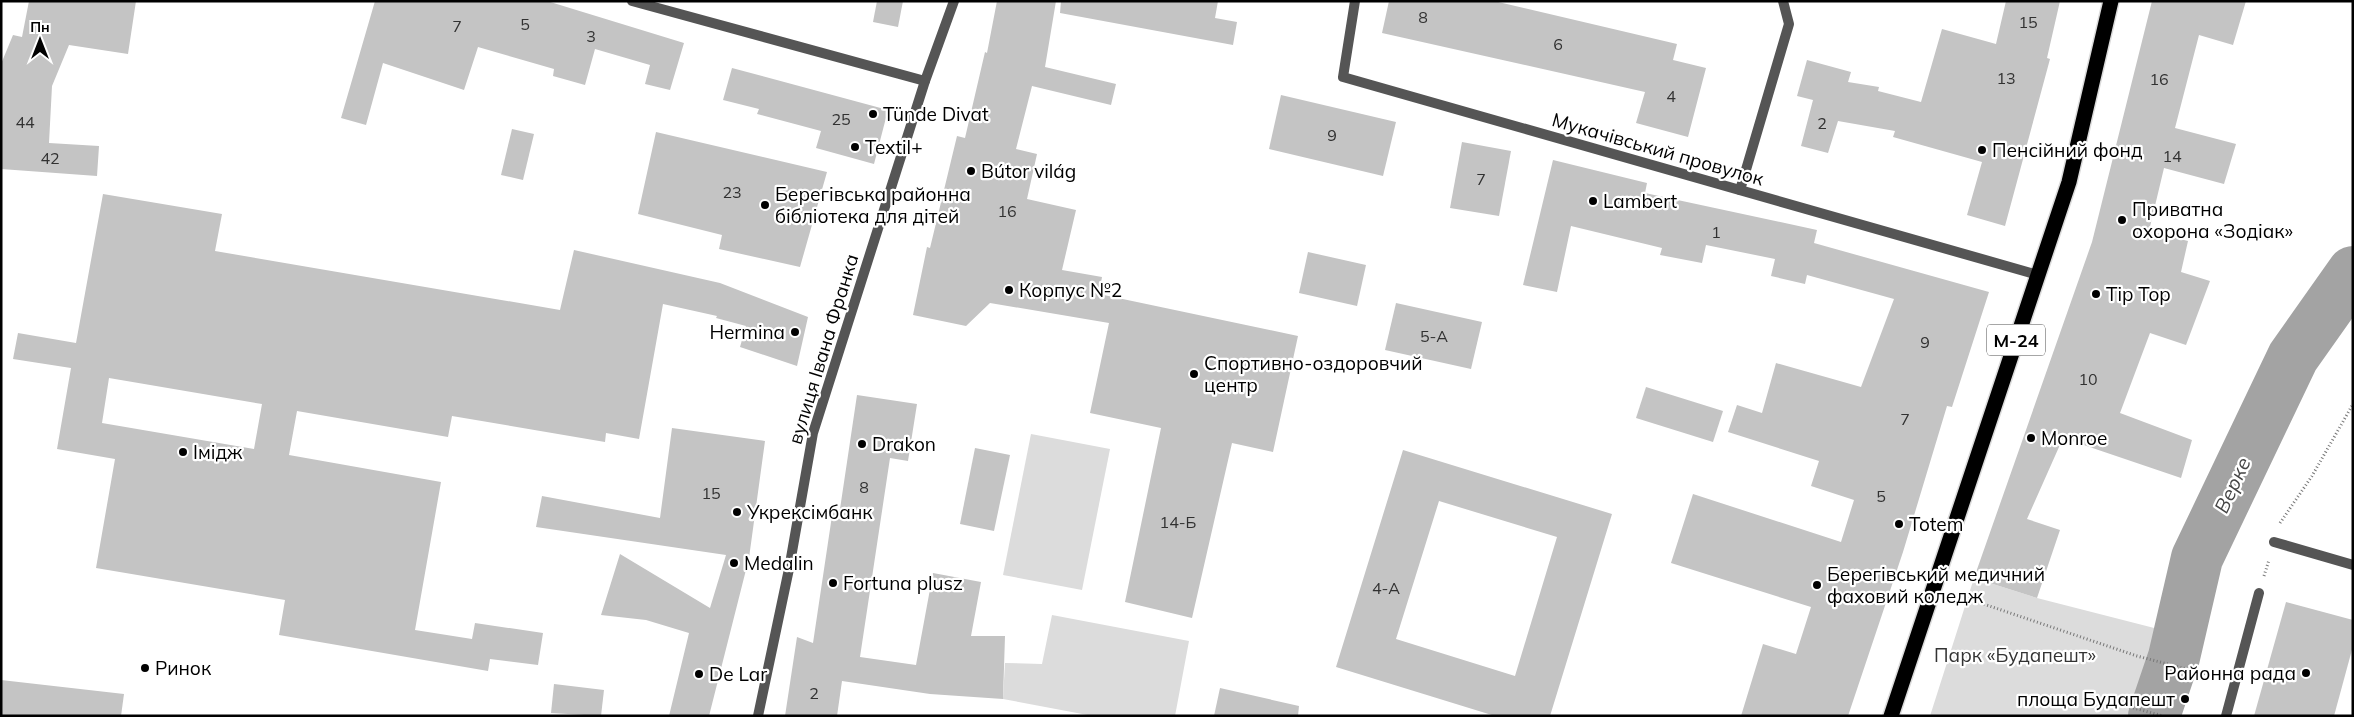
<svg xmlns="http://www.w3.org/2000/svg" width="2354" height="717" font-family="Mulish,sans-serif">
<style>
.green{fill:#dcdcdc}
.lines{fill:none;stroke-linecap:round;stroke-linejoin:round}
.river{stroke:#a3a3a3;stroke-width:52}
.building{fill:#c4c4c4;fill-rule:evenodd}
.highway-casing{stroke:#dbdbdb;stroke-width:18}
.path{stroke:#777;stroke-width:3;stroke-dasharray:1 2.5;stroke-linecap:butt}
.lane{stroke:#555;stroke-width:10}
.street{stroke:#555;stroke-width:10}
.highway{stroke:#000;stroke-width:15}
.poi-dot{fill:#000;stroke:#fff;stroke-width:2}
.labels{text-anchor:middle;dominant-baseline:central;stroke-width:4.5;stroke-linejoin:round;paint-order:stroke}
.number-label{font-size:16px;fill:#313131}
.shield{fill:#fff;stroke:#4c4c4c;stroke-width:1}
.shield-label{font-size:18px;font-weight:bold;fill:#000}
.poi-label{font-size:19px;fill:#000;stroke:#fff;text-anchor:start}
.street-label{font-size:19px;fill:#000;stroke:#fff}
.park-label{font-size:19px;fill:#333;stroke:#fff}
.water-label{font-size:20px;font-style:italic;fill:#444;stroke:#fff}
</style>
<rect width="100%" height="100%" fill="#fff"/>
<g class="green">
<polygon points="1031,434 1110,449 1082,590 1003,575"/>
<polygon points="1974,578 2037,598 2162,630 2155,653 2142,716 1930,716"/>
<polygon points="1052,615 1189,641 1175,716 1093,716 1003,699 1005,663 1042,664"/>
</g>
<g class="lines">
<polyline class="river" points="2154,716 2174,657 2197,558 2293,357 2353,272"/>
</g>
<g class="building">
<polygon points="29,1 136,1 128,54 69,45 52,86 49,143 99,146 97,176 1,169 1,64 13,35 22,37"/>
<polygon points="375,1 547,1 684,43 670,90 645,84 650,65 595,49 585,85 553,76 554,69 478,47 464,90 383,63 366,125 341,118"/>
<polygon points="877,1 903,1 898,27 873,22"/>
<polygon points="997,1 1056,1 1045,67 1116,84 1111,105 1032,86 1016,149 1037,154 1027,199 1076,210 1062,270 1102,277 1099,294 1298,336 1273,452 1232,443 1192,618 1125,602 1161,428 1090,413 1109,323 990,303 966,326 913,315 927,247 930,248 957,136 965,138 985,52 987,53"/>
<polygon points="1061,1 1218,1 1215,18 1237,22 1233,45 1060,13"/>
<polygon points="1389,1 1494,1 1677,44 1673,60 1706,68 1688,137 1636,123 1645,92 1382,33"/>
<polygon points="2006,1 2060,1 2047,58 2050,59 2005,226 1967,215 1982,162 1893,137 1895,131 1838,121 1828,153 1801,146 1813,100 1797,96 1807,60 1851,72 1848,82 1879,87 1878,91 1921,102 1942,29 1996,44"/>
<polygon points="2152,1 2246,1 2233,45 2199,35 2175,128 2236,144 2224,184 2164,168 2149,231 2188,241 2181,272 2210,281 2186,345 2150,333 2120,413 2192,440 2181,478 2063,438 2027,519 2060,530 2037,598 1974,578 2092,242"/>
<polygon points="732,68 888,110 874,164 816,148 821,131 757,114 759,109 723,100"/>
<polygon points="1281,95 1396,122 1383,176 1269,149"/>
<polygon points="512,129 534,134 523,180 501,175"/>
<polygon points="656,132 827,172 800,267 719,249 722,235 638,214"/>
<polygon points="1462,142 1511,151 1499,216 1450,208"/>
<polygon points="1553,160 1647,183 1645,193 1817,230 1814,243 1989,292 1952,407 1947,406 1903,552 1848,716 1741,716 1763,644 1796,654 1811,607 1671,563 1693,494 1841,542 1854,500 1811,486 1819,461 1728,432 1737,405 1762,413 1776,363 1861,387 1894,299 1807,275 1805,284 1771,276 1775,259 1706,245 1702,263 1660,255 1662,248 1571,226 1557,292 1523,285"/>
<path d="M103 194 222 214 215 251 560 310 574 250 720 283 808 317 797 366 740 347 746 326 716 318 717 316 663 304 639 439 606 433 605 442 452 416 448 437 297 411 289 455 441 482 415 630 472 639 475 623 543 633 538 665 490 659 488 671 279 635 285 600 96 568 115 459 57 449 71 368 13 359 18 333 76 343ZM109 378 262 404 254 449 102 423Z"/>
<polygon points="1308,252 1366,265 1357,306 1299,293"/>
<polygon points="1396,303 1482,322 1471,369 1385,350"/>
<polygon points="1646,387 1723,411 1713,442 1636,418"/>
<polygon points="857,395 917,404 908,461 890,458 860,657 916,665 933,573 981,582 971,636 1005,636 1003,699 930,694 842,681 837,716 785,716 797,637 813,643 833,509 840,509"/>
<polygon points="672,428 765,441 749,558 709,716 669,716 689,633 646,620 601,615 620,554 710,608 726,555 536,527 542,496 660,518"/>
<polygon points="975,448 1010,455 994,531 960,524"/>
<path d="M1403 450 1612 514 1550 716H1495L1336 667ZM1439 501 1557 537 1515 676 1396 639Z"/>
<polygon points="2286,602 2353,620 2353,646 2334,716 2254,716"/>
<polygon points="1,680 124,694 121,716 1,716"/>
<polygon points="554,684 604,690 601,716 551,713"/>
<polygon points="1220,688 1299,706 1298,716 1214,716"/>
</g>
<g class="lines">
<defs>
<polyline id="highway" points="1891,716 2069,182 2111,1"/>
</defs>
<use href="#highway" class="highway-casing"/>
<g class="path">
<polyline points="2280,523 2312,476 2353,404"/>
<polyline points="2264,576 2269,560"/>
<polyline points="1954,594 2137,656 2217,677"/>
<polyline points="2123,705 2163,716"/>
</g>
<g class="lane">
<polyline points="1740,190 1789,24 1783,1"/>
<polyline points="2274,542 2353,565"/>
<polyline points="2226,716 2259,593"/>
</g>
<g class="street">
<polyline points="632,1 925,81"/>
<polyline points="1355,1 1343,77 2038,275"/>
<polyline points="758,716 789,569 813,433 925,81 954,1"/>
</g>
<use href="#highway" class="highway"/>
</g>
<g class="poi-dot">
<circle cx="873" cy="114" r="5"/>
<circle cx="855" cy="147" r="5"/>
<circle cx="1982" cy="150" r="5"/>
<circle cx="971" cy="171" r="5"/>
<circle cx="1593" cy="201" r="5"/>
<circle cx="765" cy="205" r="5"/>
<circle cx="2122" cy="220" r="5"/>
<circle cx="1009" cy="290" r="5"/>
<circle cx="2096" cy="294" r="5"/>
<circle cx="795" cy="332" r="5"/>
<circle cx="1194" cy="374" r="5"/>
<circle cx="2031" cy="438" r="5"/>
<circle cx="862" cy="444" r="5"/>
<circle cx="183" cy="452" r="5"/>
<circle cx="737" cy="512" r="5"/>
<circle cx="1899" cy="524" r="5"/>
<circle cx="734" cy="563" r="5"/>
<circle cx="833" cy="583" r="5"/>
<circle cx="1817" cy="585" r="5"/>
<circle cx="145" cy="668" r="5"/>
<circle cx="2306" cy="673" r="5"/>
<circle cx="699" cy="674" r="5"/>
<circle cx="2185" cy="699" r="5"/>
</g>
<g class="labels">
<g class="number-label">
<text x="1423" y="17">8</text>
<text x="2028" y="22">15</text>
<text x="525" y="24">5</text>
<text x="457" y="26">7</text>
<text x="591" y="36">3</text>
<text x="1558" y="44">6</text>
<text x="2006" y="78">13</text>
<text x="2159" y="79">16</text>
<text x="1671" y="96">4</text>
<text x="841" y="119">25</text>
<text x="25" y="122">44</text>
<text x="1822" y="123">2</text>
<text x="1332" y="135">9</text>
<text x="2172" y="156">14</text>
<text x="50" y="158">42</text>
<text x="1481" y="179">7</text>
<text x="732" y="192">23</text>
<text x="1007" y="211">16</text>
<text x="1716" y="232">1</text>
<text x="1434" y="336">5-А</text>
<text x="1925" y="342">9</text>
<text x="2088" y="379">10</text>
<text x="1905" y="419">7</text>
<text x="864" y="487">8</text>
<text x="711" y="493">15</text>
<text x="1881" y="496">5</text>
<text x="1178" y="522">14-Б</text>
<text x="1386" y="588">4-А</text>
<text x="814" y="693">2</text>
</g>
<rect class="shield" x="1987" y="324.5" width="58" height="31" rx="4"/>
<g class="shield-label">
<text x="2016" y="340">М-24</text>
</g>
<g class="poi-label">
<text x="883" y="114">Tünde Divat</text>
<text x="865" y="147">Textil+</text>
<text x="1992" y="150">Пенсійний фонд</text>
<text x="981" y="171">Bútor világ</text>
<text x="775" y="194">Берегівська районна<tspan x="775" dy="22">бібліотека для дітей</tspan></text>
<text x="1603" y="201">Lambert</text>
<text x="2132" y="209">Приватна<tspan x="2132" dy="22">охорона «Зодіак»</tspan></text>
<text x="1019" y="290">Корпус №2</text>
<text x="2106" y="294">Tip Top</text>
<text x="785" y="332" text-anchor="end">Hermina</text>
<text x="1204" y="363">Спортивно-оздоровчий<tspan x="1204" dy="22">центр</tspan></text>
<text x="2041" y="438">Monroe</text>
<text x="872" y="444">Drakon</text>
<text x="193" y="452">Імідж</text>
<text x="747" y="512">Укрексімбанк</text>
<text x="1909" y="524">Totem</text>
<text x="744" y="563">Medalin</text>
<text x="1827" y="574">Берегівський медичний<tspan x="1827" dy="22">фаховий коледж</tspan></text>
<text x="843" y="583">Fortuna plusz</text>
<text x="155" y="668">Ринок</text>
<text x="2296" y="673" text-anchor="end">Районна рада</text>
<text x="709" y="674">De Lar</text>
<text x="2175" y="699" text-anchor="end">площа Будапешт</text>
</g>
<g class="street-label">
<text transform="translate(1658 149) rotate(16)">Мукачівський провулок</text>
<text transform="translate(823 349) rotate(-73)">вулиця Івана Франка</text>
</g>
<g class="park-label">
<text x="2015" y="655">Парк «Будапешт»</text>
</g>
<g class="water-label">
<text transform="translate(2232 485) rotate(-65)">Верке</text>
</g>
</g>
<rect width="2354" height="717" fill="none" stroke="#000000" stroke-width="5"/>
<g transform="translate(40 40)" stroke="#ffffff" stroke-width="4" paint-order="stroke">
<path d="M0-4L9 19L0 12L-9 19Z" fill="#000000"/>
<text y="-8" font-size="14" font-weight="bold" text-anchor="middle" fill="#000000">Пн</text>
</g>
</svg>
